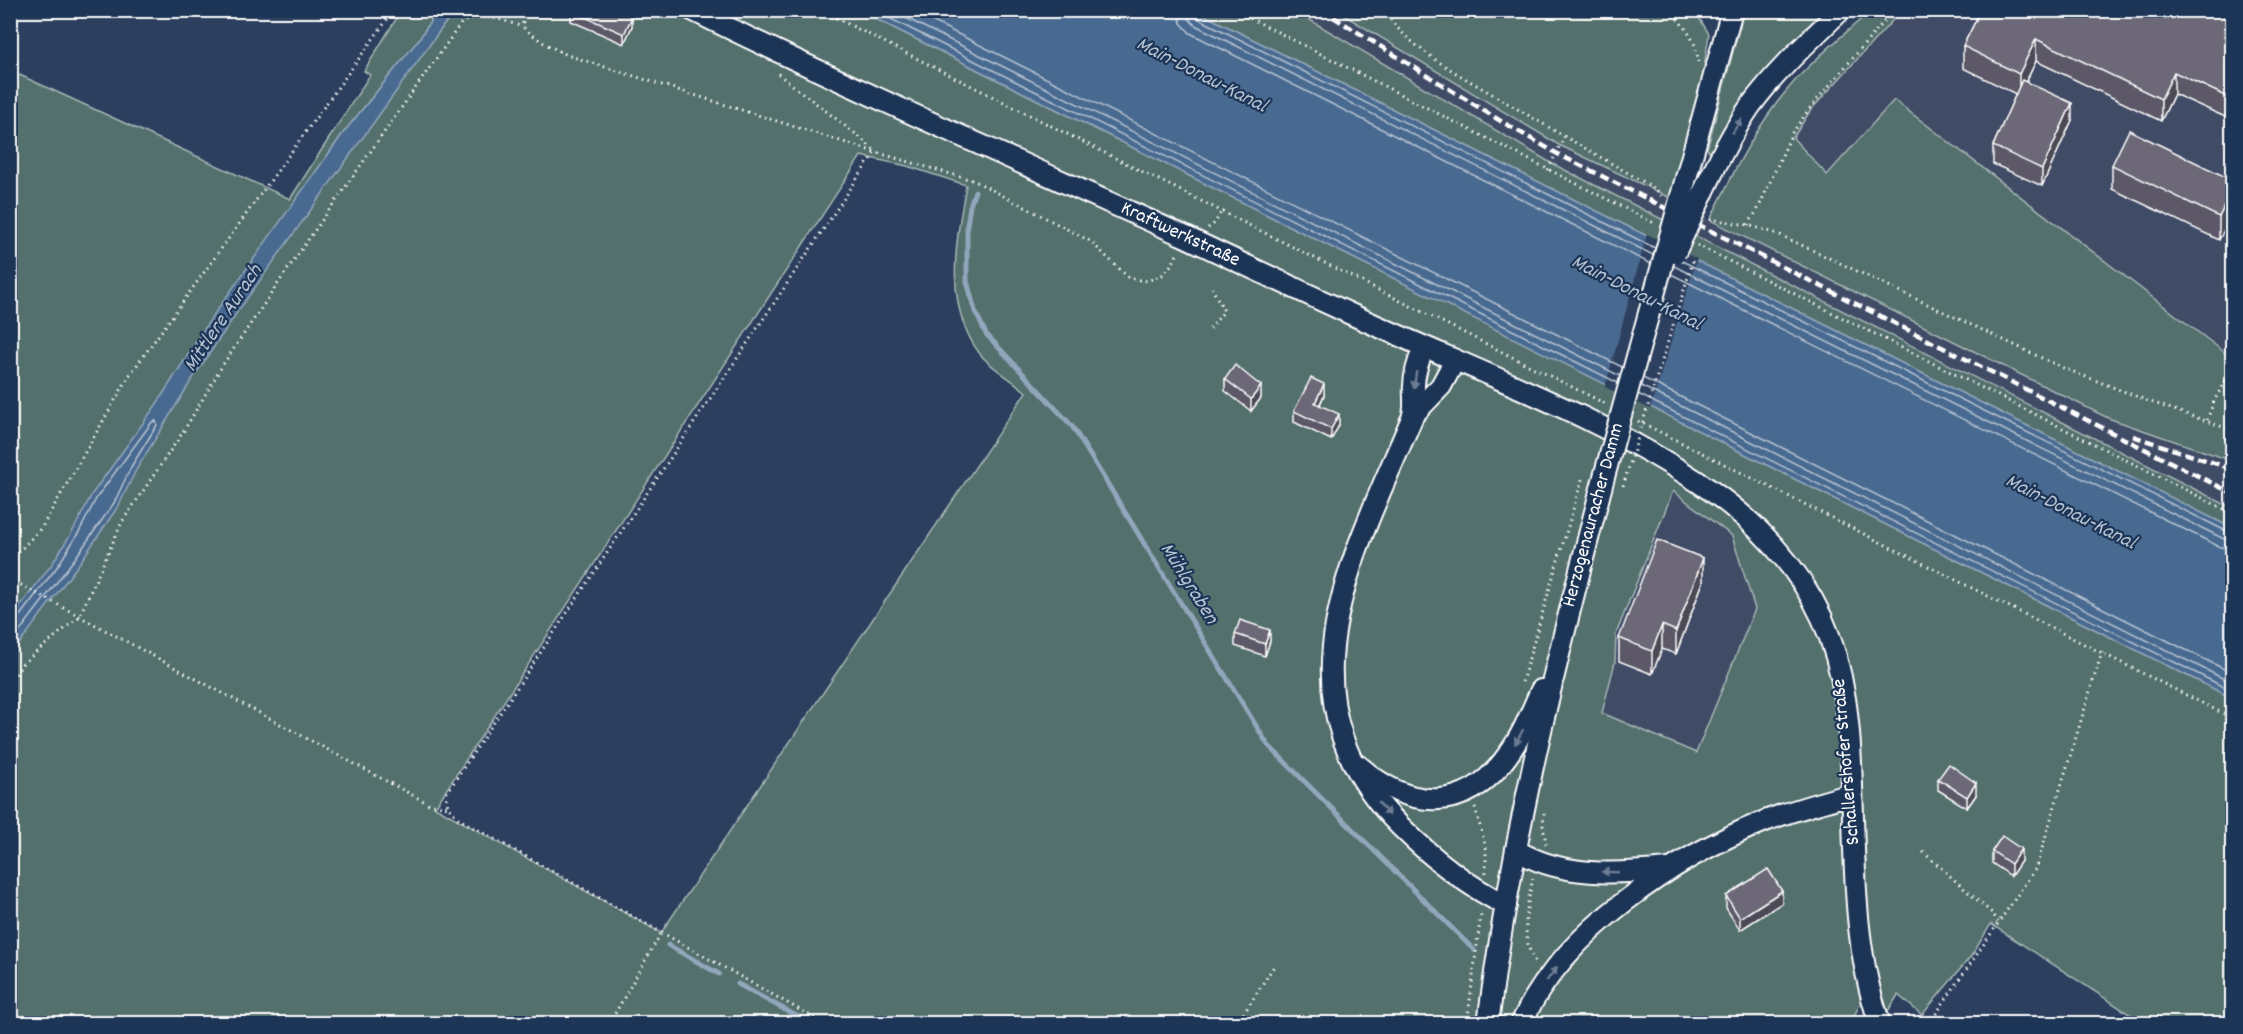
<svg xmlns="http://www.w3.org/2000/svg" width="2243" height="1034" font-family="Dekko,sans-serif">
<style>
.built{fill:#404b66}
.green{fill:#526f6d;stroke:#a8b7b6;stroke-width:1.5;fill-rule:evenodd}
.water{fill:#4a6b90;stroke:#92a6bc;stroke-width:1.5}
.pier{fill:#2d3f5e}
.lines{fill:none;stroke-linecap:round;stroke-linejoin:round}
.shore{stroke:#b7c4d3;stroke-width:1.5}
.stream{stroke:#92a6bc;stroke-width:5}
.secondary-casing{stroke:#fff;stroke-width:24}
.path{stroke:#fff;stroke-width:3;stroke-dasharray:1.5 4.5;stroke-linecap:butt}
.secondary{stroke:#1d3557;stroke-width:20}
.rail{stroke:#fff;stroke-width:4.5;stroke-dasharray:9 4.5;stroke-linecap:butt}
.secondary-bridge-casing{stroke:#fff;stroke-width:24;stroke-linecap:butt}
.path-bridge{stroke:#fff;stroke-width:3;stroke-dasharray:1.5 4.5;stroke-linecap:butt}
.secondary-bridge{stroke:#1d3557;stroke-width:20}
.wall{fill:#5d5967;stroke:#fff;stroke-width:1.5}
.shaded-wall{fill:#4c4854;stroke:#fff;stroke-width:1.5}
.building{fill:#6c6778;stroke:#fff;stroke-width:1.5}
.oneway{fill:#6c7c92}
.labels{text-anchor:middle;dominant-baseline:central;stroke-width:4.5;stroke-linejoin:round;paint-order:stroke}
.street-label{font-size:20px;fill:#fff;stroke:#1d3557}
.water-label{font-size:21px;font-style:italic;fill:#b7c4d3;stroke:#1d3557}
</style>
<rect width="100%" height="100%" fill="#2d3f5e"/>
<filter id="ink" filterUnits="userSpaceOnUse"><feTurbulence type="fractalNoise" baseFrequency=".0167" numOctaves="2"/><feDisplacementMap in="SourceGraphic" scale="12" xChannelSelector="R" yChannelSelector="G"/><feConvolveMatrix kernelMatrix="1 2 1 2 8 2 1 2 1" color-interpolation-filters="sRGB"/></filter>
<g filter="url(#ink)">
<g class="built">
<polygon points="1295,11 1337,11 1559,145 1683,204 1710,220 2108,418 2232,461 2232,508 1551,163"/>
<polygon points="1901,11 2232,11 2232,358 1895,100 1827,175 1792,138 1810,111"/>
<polygon points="1673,490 1732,536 1755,609 1696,753 1602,714 1615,662 1616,634"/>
</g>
<g class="green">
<path d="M401 11H437L420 38 344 132 295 201 309 211 454 11H860L2232 698V1023H2143L1991 924 1972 955 1922 1015 1898 995 1881 1023 1862 1000 1850 1024H11V71L290 199 370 75 364 71ZM861 156 907 166 966 185C956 241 943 305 980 354 992 369 1012 379 1026 392L661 933 435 807ZM1673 491 1732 536 1755 609 1696 753 1602 713 1615 662 1616 634Z"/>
<polygon points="1196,11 1295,11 1551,163 2232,508 2232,528"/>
<polygon points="1337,11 1695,11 1709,34 1683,204 1559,145"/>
<polygon points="1744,11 1828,11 1724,130 1711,153 1707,149"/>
<path d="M1870 11H1901L1810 111 1793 138 1827 175 1894 100 2232 358V461L2108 418 1710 220C1734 171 1757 124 1793 83 1816 57 1845 34 1870 11Z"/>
</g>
<g class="water">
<polygon points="437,11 454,11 238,311 193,378 136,470 119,505 81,561 11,655 11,618 52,564 74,529 92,494 156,405 210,320 344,132 420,38"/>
<polygon points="860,11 1196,11 2232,528 2232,698"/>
</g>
<polygon class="pier" points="1647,234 1697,259 1650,409 1605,387"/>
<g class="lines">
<g class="shore">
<polyline points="873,10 1618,383"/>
<polyline points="890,10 1620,376"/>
<polyline points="910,10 1622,367"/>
<polyline points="1178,10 1181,23 1190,33 1651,264"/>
<polyline points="1187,10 1189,19 1195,25 1653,255"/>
<polyline points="1195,10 1199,19 1655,248"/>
<polyline points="1682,261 2228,532 2232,533"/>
<polyline points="1674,266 2224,539 2232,540"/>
<polyline points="1671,274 2220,547 2232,549"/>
<polyline points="1643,378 2232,673"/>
<polyline points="1641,386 2232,683"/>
<polyline points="1638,394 2232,691"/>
<polyline points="10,620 18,618 57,567 79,532 97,497 152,422 156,421 157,425 131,467 114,503 76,557 10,644"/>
</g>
<g class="stream">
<polyline points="975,191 970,206 967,225 967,281 975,311 986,334 1072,426 1268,745 1474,950"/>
<polyline points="668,945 719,974"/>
<polyline points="738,984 811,1024"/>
</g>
<defs>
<g id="secondary">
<path d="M692 10C854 90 1020 162 1184 236 1241 263 1298 290 1355 316 1475 371 1601 415 1710 490 1756 522 1798 566 1822 618 1846 671 1850 728 1852 786 1855 865 1853 948 1880 1024"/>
<polyline points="1689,167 1732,10"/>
<path d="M1710 178C1722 153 1735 128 1751 105 1777 70 1810 40 1841 10"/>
<path d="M1424 347C1419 359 1414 373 1414 386 1413 396 1416 408 1412 418 1354 556 1271 697 1400 826 1432 858 1465 885 1506 905"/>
<polyline points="1414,414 1441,386 1455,360"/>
<path d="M1359 766C1409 810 1466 814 1507 756 1522 736 1531 713 1541 690"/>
<path d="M1516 850C1562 878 1617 874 1669 869"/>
<path d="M1488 1024C1511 838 1557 657 1604 477"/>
<path d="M1521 1024C1562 932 1675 857 1765 821 1793 810 1823 802 1852 794"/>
</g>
</defs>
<use href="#secondary" class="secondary-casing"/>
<g class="path">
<polyline points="522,10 523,27 542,42 567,55 875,152 975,181 1090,241 1129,278 1147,281 1162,275 1173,263 1178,252"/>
<polyline points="820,10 1606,404"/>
<polyline points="1234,10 1654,223"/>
<path d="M1383 10C1411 51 1462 76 1504 101 1555 131 1605 160 1656 189L1661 196"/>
<path d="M1669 10C1684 26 1697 39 1698 62"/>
<polyline points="778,74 857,135 874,150"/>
<polyline points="1548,170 1564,137"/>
<polyline points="1710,219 1748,225 1778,234 2061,367 2151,402 2232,430"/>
<polyline points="1748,225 1758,209 1792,133 1810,108 1894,10"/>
<polyline points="1208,228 1215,223 1221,212"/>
<polyline points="1697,245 2232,513"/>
<polyline points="1210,329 1224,311 1212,288"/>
<polyline points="2207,420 2214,401 2232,369"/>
<polyline points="1638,421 2232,718"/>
<polyline points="10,561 42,527 129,376 394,10"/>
<polyline points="10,579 429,804 448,807"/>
<polyline points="1522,682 1583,476"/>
<path d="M10 685 22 664 79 617 122 522 183 432 224 363 296 257 462 22C487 12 498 19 523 27"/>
<polyline points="10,797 15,818 10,864"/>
<polyline points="1475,807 1486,848 1486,873"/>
<polyline points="1544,813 1543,825 1546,844"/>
<polyline points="1923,852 1993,914 1998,922"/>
<path d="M1533 878C1527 906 1519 939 1537 964"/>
<polyline points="609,1024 661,933"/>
<polyline points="825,1024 459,819 448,807 446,794 875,152"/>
<polyline points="1237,1024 1274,966"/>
<polyline points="1467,1024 1481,913"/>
<polyline points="1929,1024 2036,868 2102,652"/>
</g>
<use href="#secondary" class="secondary"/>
<g class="rail">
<polyline points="1322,10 1499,120 1556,153 2232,493"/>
<polyline points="2133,436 2232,469"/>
</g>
<defs>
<g id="secondary-bridge">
<polyline points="1675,253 1710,178"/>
<polyline points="1604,477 1689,167"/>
</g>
</defs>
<use href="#secondary-bridge" class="secondary-bridge-casing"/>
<polyline class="path-bridge" points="1623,486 1693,261"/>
<use href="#secondary-bridge" class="secondary-bridge"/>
</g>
<g class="wall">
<polygon points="1976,10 2232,20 2232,120 2174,94 2161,121 2036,61 2026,82 2072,120 2042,186 1993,164 1993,146 2016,94 1963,68 1963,46 1976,20"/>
<polygon points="571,11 632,26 624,44 571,21"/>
<polygon points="2112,165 2232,180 2219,240 2112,189"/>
<polygon points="1225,379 1261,398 1251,411 1225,391"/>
<polygon points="1324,395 1320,405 1339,425 1331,440 1294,422 1294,411"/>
<polygon points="1703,582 1676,654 1662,649 1652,674 1619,661 1619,638"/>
<polygon points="1235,634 1270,641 1265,656 1235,646"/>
<polygon points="1938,779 1976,795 1967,808 1938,790"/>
<polygon points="1992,851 2021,861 2011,876 1992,863"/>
<polygon points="1726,896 1782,903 1740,930 1726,908"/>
</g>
<g class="shaded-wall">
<polygon points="632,17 632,26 624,44 624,34"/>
<polygon points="2036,39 2036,61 2019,96 2019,74"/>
<polygon points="2174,72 2174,94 2161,121 2161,99"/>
<polygon points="2072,103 2072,120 2042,186 2042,169"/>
<polygon points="2232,190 2232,214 2219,240 2219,217"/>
<polygon points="1324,384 1324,395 1315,414 1315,403"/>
<polygon points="1261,386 1261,398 1251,411 1251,399"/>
<polygon points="1339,414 1339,425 1331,440 1331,429"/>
<polygon points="1703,558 1703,582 1676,654 1676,631"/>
<polygon points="1662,625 1662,649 1652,674 1652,651"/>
<polygon points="1270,630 1270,641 1265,656 1265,644"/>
<polygon points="1976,783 1976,795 1967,808 1967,797"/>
<polygon points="2021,849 2021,861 2011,876 2011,864"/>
<polygon points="1782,891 1782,903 1740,930 1740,918"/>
</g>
<g class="building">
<polygon points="571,10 619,10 632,17 624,34 571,11"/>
<polygon points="1977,10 2214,10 2232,20 2232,99 2174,72 2161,99 2036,39 2019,74 1963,46 1980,12"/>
<polygon points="2022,80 2072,103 2042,169 1993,146"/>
<polygon points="2129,130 2232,180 2232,190 2219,217 2112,165"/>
<polygon points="1235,365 1261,386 1251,399 1225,379"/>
<polygon points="1311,378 1324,384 1315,403 1339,414 1331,429 1294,411"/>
<polygon points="1657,540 1703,558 1676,631 1662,625 1652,651 1619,638"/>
<polygon points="1240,620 1270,630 1265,644 1235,634"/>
<polygon points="1949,764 1976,783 1967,797 1938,779"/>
<polygon points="2002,836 2021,849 2011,864 1992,851"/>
<polygon points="1768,869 1782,891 1740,918 1726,896"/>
</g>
<defs><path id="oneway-solid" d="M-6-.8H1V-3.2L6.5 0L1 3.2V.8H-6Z" transform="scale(1.5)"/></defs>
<g class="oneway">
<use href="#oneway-solid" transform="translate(1737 126) rotate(-58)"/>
<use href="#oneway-solid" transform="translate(1415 380) rotate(98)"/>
<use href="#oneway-solid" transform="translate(1519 737) rotate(119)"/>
<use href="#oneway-solid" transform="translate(1384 809) rotate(50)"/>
<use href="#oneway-solid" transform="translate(1610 872) rotate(-178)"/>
<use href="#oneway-solid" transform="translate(1552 974) rotate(-52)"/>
</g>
</g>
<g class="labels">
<g class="street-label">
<text transform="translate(1180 235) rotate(25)">Kraftwerkstraße</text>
<text transform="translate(1594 515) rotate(-75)">Herzogenauracher Damm</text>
<text transform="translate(1847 762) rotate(-95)">Schallershofer Straße</text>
</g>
<g class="water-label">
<text transform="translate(1201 76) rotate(27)">Main-Donau-Kanal</text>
<text transform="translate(1636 294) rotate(27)">Main-Donau-Kanal</text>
<text transform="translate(224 319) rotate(-56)">Mittlere Aurach</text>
<text transform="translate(2070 513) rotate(27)">Main-Donau-Kanal</text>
<text transform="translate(1188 584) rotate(58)">Mühlgraben</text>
</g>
</g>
<rect width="2243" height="1034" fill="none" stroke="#1d3557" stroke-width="36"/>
<rect x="18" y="18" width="2207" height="998" fill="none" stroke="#fff" stroke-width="2" filter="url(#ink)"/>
</svg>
